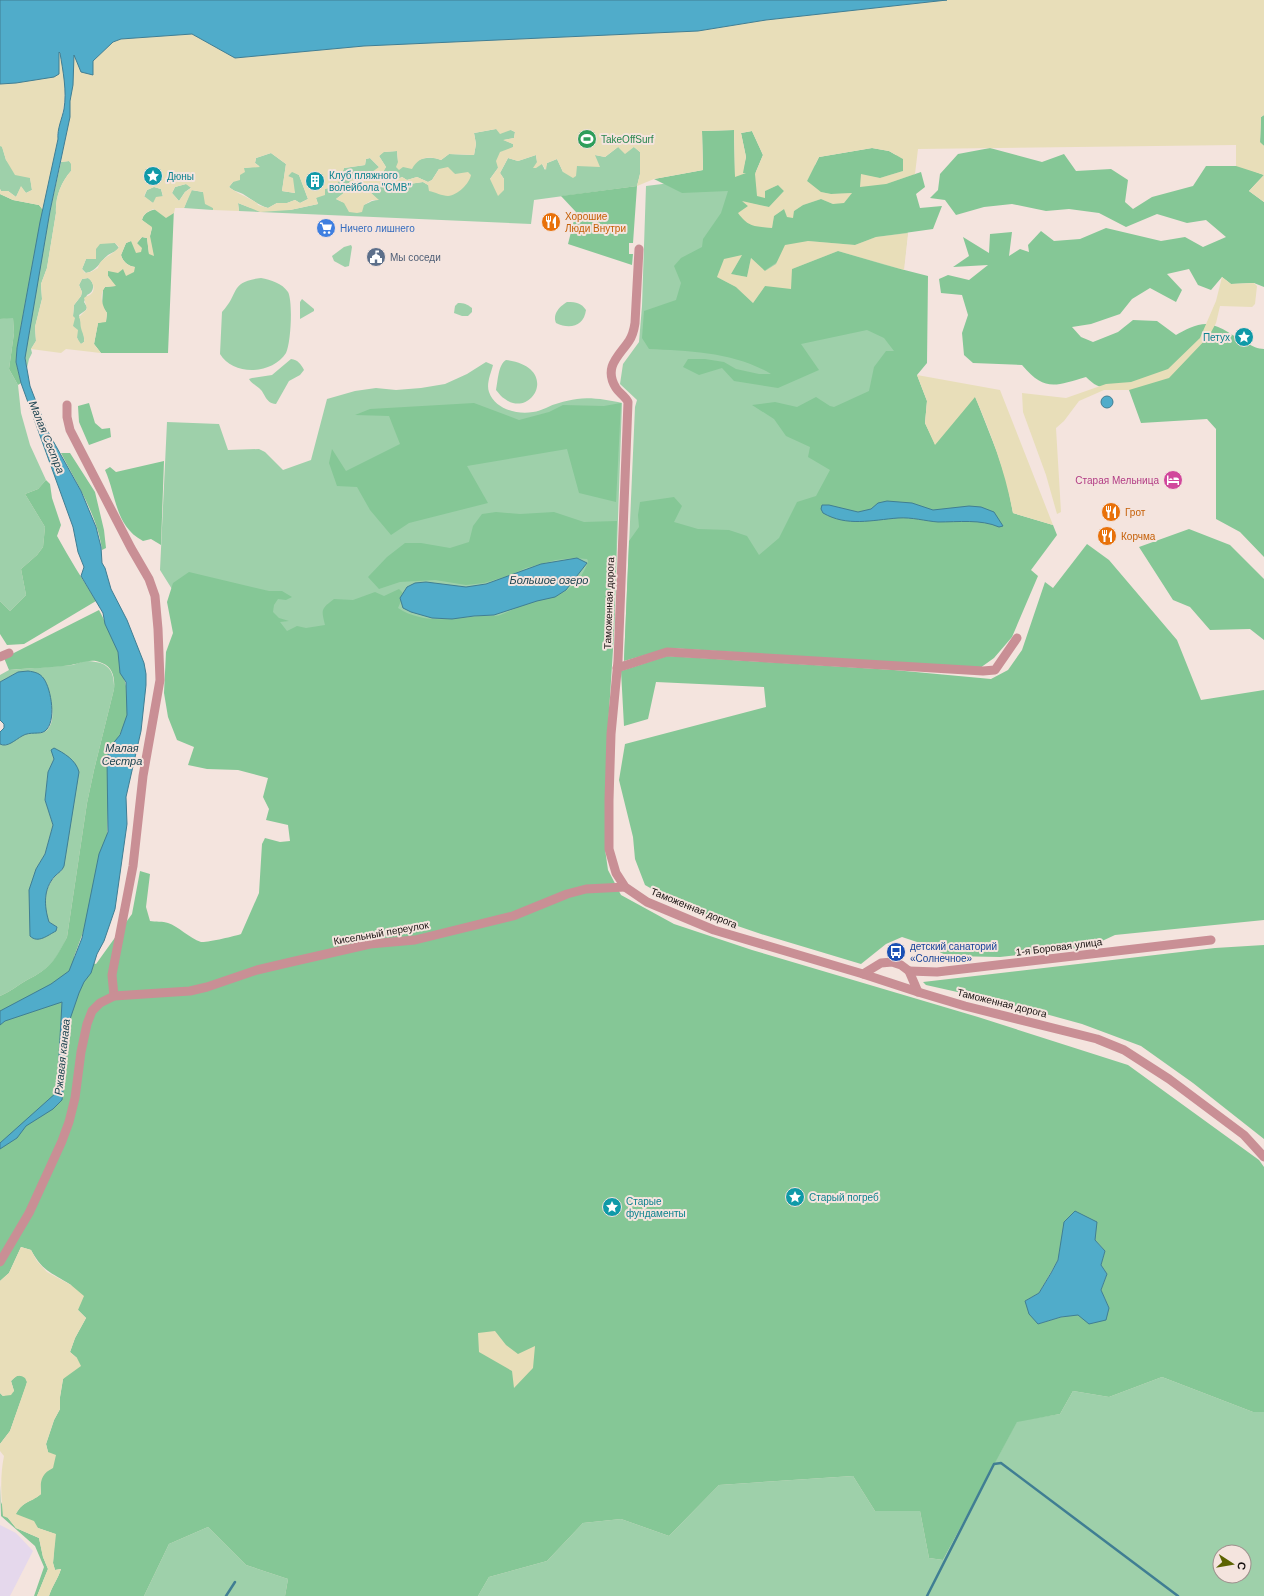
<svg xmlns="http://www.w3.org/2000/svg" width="1264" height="1596" font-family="Arial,sans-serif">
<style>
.industrial{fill:#e5d8ec}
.green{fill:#9ed0aa;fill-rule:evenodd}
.forest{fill:#85c796;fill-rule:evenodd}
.sand{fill:#e8deb9;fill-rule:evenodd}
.water{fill:#50acca;stroke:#407e93}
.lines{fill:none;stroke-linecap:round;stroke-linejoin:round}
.stream{stroke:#407e93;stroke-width:2.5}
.street{stroke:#c98f95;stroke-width:9}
.labels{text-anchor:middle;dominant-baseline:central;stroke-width:4;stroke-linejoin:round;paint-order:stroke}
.leisure-label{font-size:10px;fill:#27864d;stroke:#f4e4de;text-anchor:start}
.culture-label{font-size:10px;fill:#0d838f;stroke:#f4e4de;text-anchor:start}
.food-label{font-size:10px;fill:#c56008;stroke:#f4e4de;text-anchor:start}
.shop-label{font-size:10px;fill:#366cbe;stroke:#f4e4de;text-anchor:start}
.service-label{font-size:10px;fill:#4e5e75;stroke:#f4e4de;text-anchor:start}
.hotel-label{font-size:10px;fill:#b23c85;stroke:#f4e4de;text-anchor:end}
.street-label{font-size:10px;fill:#191312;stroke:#f4e4de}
.transit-label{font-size:10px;fill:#164399;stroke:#f4e4de;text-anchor:start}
.water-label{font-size:11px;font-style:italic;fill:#163f4c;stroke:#f4e4de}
</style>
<rect width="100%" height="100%" fill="#f4e4de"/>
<polygon class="industrial" points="0,1525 16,1533 33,1551 10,1596 0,1596"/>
<g class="green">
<path d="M496 129 511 130 515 132 514 138 504 140 513 144V147L490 179H504L500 173 508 158 518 161 536 155 537 162 542 164 545 170 547 163 557 159 563 172 595 155 605 157 618 147H634L640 152V174L637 186 534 200 531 224 239 211 238 203 251 208 290 210 318 204 316 198 325 189 339 181 344 168 365 165 366 159 370 158 379 167 374 179 349 189 336 199C344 203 354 206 363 205 368 204 371 200 378 200L371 193 374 188 391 184 395 186 423 182 428 185 455 174 439 169 432 180 428 182 417 177 407 180 402 177 394 181 387 178 378 179 386 167 379 156 383 152 397 151 398 162 403 167C416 161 427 154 441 160L449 154 474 155 476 144 474 133Z"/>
<polygon points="0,146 2,146 6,160 30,177 32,190 26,193 21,187 16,197 8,191 1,191 0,189"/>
<polygon points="917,149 892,371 838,655 668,645 624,660 635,407 637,400 620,384 623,364 639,342 642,306 646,186 897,155"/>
<path d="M271 153 286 164 282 191 295 193 288 176 292 171 299 175 308 199 300 203 295 200 287 203H277L268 208C258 205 251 199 243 194 237 191 233 191 229 187L244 168 259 166 255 163 256 158Z"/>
<path d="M69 161 71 163V171C61 182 55 198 56 213L47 268 41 284 42 299 35 327 36 341 31 349 32 353 29 359 27 368 25 358V349L50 211 61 162Z"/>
<polygon points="186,184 192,187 185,192 179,201 172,193 175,187"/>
<polygon points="154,187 161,189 163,197 153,203 144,197 147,190"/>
<polygon points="191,190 203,192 213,208 213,210 184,208"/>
<path d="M100 243H115L119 248C115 252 113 252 108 255 99 262 97 271 86 273L82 269 86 259Z"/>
<polygon points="351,245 352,247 349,266 345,267 334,261 332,256 344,247"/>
<path d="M88 278C95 282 95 292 87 295L84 302 87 307 86 310 79 315C81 321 85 337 84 342L81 344 79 343 73 326V316L74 305 81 296 82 292 79 285 82 279Z"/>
<path d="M261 278C271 280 282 283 288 292 293 301 291 343 286 353 272 375 233 376 220 354L222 312C240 293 229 282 261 278Z"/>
<polygon points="302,299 314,309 314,311 300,319 300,302"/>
<path d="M567 302C577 302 581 303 586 310 584 326 570 330 556 323 552 314 560 306 567 302Z"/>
<path d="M458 303C464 303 467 304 472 308V312L468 316H462L454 313 455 306Z"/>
<polygon points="13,317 14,333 9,369 18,385 21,413 30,445 46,480 38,489 25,494 45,527 43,547 37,555 21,569 26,595 10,611 0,601 0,319"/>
<path d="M291 359C298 360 301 364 304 370L300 375 289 381 276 404C265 403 266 394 259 388 256 385 251 383 249 379L252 378 272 375Z"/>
<path d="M506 360C561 367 532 419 505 399 501 397 499 393 496 390 498 381 498 365 506 360Z"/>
<path d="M486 362 493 365C491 373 486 384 489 392 495 409 517 415 533 412 542 411 550 405 559 403 564 401 571 400 577 399 591 397 608 400 622 403L614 634 236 691 160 570 167 422 219 424 228 450 259 449 265 452 283 470 311 460 327 399 355 391 376 388 396 390 421 388 445 384 467 374Z"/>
<path d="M84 661C105 661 115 667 114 689L94 770 87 803 67 937C56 960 51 968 27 980 18 985 10 992 0 996V744L6 745C14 741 22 734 31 733 36 732 39 734 44 732 60 723 49 692 44 679L18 672 0 682V675L9 670 73 665ZM54 756 65 857 62 870C44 884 42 902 49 922L57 927 56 931 30 936 36 869 45 854 53 825 45 800 48 772 54 759Z"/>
<path d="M1162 1377 1253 1412H1264V1596H478L489 1577 547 1561 583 1523 621 1519 669 1536 719 1485 853 1476 875 1511H920L929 1558 943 1560 1017 1421 1060 1414 1073 1391 1109 1397ZM1220 1552H1244V1576H1220Z"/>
<polygon points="208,1527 246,1565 288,1579 285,1596 144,1596 169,1544"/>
</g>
<g class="forest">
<polygon points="1264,115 1264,146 1260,143 1261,117"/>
<path d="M734 130 735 176 742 173 746 157 741 133 752 131 763 155 755 174 765 191 778 185 784 191 769 207 743 202 748 206 762 227 772 228 774 216 784 209 794 211 803 205 821 199 833 204 852 193 831 194 820 192 807 181 819 157 872 148 889 151 903 159V171L880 178 861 175 886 184 921 172 925 187 916 194 920 208 942 206 933 229 876 237 855 245 808 241 764 271 751 258 747 277 731 274 742 255 717 277 736 287 753 303 765 286 792 269 838 251 885 265 928 276 927 363 917 375 927 401 925 423 935 444 975 396 997 452 1007 482 1013 513 1053 525 1057 535 1031 570 1038 576 1012 637 994 658 980 668 670 648 624 661 629 541 639 527 638 515 640 502 674 497 682 506 674 522 698 529 729 530 747 536 759 555 779 538 797 502 816 496 830 470 808 457 810 447 786 436 774 419 752 405 775 402 797 407 816 397 830 406 834 407 869 391 874 367 886 351H894L884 338 867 330 801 344 819 370 778 388 734 381 722 368 699 375 683 367 688 359H705L724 362 736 369 759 374H771C734 352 690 351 649 349L642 338 644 311 676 300 681 283 674 266 681 258 702 247 703 239 721 213 728 191 682 193 654 179 703 170 702 131Z"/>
<path d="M990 148 1042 162 1064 154 1076 171 1111 169 1128 180 1125 202 1133 209 1152 197 1193 186 1206 166H1240L1264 175 1249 191 1264 202V287L1254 283 1231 284 1222 277 1211 290 1198 285 1189 269 1167 274 1182 290 1176 302 1150 288 1132 299 1120 314 1091 324 1072 327 1081 337 1093 342 1118 332 1133 320 1157 321 1176 335C1184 330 1198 323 1208 324 1222 326 1234 337 1247 343 1252 346 1258 349 1264 349V557L1240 532 1216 519V429L1207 419 1141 423 1129 390 1125 385C1106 387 1101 392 1086 377 1055 386 1045 392 1022 365L973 363 964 355 962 333 968 315 962 295 941 293 939 279 948 275 969 280 988 265 953 267 969 256 963 237 989 253 990 234 1012 232 1009 256 1020 249 1029 252 1028 245 1041 231 1054 241 1080 239 1106 228 1161 241 1185 237 1203 247 1226 237 1206 220 1187 223 1157 214 1126 227 1099 213 1069 209 1046 211 1012 204 984 207 956 215 945 200 930 198 938 190 940 174 958 154Z"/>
<polygon points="637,186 633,243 629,243 629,254 633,254 632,265 568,244 576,212 561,196"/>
<polygon points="0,194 13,200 39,205 43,210 17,348 16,362 21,383 18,385 9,369 14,333 13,318 0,319"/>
<path d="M174 208 168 353H101L94 344 98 323 106 321 107 313 102 306 103 290 105 287 115 286 108 276V270L135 267C128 266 123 262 121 255L126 243 131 241 137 243 142 237 147 238 149 254 150 236 152 228 142 220C145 207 163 209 174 208Z"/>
<polygon points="89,403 95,423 102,429 110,428 111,437 89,445 79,422 78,406"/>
<polygon points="474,403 519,420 549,412 563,405 604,406 621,403 616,502 579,493 567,449 467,466 488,503 409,523 391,535 370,510 357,487 337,486 329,463 332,449 346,471 400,444 389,416 355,415 370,409"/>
<path d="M61 453H70L95 492 104 530 106 548 102 550C98 517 76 482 61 453Z"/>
<path d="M164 461 161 545 151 539 143 541C115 526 117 497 105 470L110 467 116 472Z"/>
<path d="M46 480 50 484 52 498 61 525 57 536C69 558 83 580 96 601L24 644 7 645 0 634V601L10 611 26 595 21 569 37 555 43 547 45 527 25 494 38 489Z"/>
<path d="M496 512 520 514 554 512 584 522 617 521 614 634 607 743 605 849 608 870 621 895 674 924 752 950 978 1017 1128 1065 1259 1160 1264 1167V1412H1253L1162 1377 1109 1397 1073 1391 1060 1414 1017 1422 943 1560 929 1558 920 1511H875L853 1476 719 1485 669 1536 621 1519 583 1523 547 1561 489 1577 478 1596H285L288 1579 246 1565 208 1527 169 1544 144 1596H49C52 1586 58 1579 61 1569L55 1570 53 1563 55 1534 38 1528 15 1515C24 1500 28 1504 41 1494L40 1481 45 1472 48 1452 46 1444 54 1420 60 1409V1397L63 1379 77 1358 70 1352 75 1338 86 1318 78 1310 71 1285C51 1272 43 1272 31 1250L21 1247 9 1273 0 1281V996C10 992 18 985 27 980 51 968 55 960 67 937L87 803 94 770 114 689C115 678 113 667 102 663 91 658 82 663 71 665 51 668 30 668 9 670L4 658 99 610 116 643 126 686 128 719 109 755 107 849 89 916 74 957 96 964 132 914 140 871 150 874 146 907 150 921C155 922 163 921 168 923 178 926 189 938 201 942 206 943 235 936 241 934L259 893 262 844 265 838 280 842 290 841 288 825 266 820 269 809 263 797 268 778 238 770 207 769 188 765 194 747 177 740 168 717 164 693 166 652 173 633 167 602 173 583 189 572 269 591H282L292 597 286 600 278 599 274 605 273 612 279 618 289 621 280 622 287 631 297 626 306 628 325 625C321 609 321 609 334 599L353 600 375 592 384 596 399 589 404 594 398 608C422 624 452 619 479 616 486 615 494 617 500 615 511 611 521 605 532 601 542 598 554 598 564 592 575 586 585 573 588 561L587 559 574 558 556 560 526 568 508 576 484 583 466 585 435 580 400 582 379 589 368 577 387 557 405 543H421L450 548 469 542 473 526 482 514ZM1095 1240 1105 1251 1101 1265 1107 1274 1101 1290 1109 1308 1061 1317 1038 1324 1025 1301 1039 1293 1058 1260 1061 1245Z"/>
<polygon points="1189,529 1230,545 1264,579 1264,640 1250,629 1210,630 1190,607 1173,600 1139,547"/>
<polygon points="1087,544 1109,560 1177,640 1201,700 1264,690 1264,920 1115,935 1089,947 1000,957 948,956 920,943 902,937 886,944 861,964 761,934 685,908 645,885 635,859 633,837 619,780 625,744 766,707 764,687 656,682 648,719 624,726 621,671 667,656 894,670 991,679 1008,670 1022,650 1045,582 1053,588"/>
<polygon points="1264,945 1264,1139 1193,1083 1141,1046 1082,1024 1002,1002 926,985 923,982 1215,948"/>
<polygon points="21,1375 26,1378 27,1382 26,1386 10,1431 0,1444 0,1393 3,1396 14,1391 11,1381 16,1376"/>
<polygon points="0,1485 1,1502 8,1518 16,1528 39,1538 43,1557 48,1569 37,1596 34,1596 44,1567 35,1546 1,1516"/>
</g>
<g class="sand">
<path d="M947 0H1264V115L1261 117 1260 142 1264 146V175L1236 166V145L918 149 915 174 886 184 860 187 861 174 880 178 903 171V159L889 151 872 148 819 157 807 181 821 192 831 194 852 193 844 203 833 204 821 199 803 205 794 211 793 218 787 217 784 209 774 216 772 228C755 226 749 228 738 213L748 206 742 201 769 207 784 191 778 185 765 191V198L757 196 755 174 763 155 752 131 741 133 746 157 743 173H746L735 177 734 130 702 131 703 170 654 179 637 186 640 174V152L634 147 625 154 618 147 605 157 595 155 600 167 577 166 576 176 573 178 563 172 557 159 547 163 546 170 542 164 536 168H533L537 162 536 155 518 161 508 158 500 173 504 179V190L498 196 490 179 498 168 496 161 500 152 513 147V144L503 140 514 138 515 132 511 130 500 134 496 129 474 133 476 144 474 155 449 154 441 160C429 155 418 157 412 169L403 167 399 170 396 167 398 162 397 151 384 152 379 156 386 167 379 179 387 178 394 181 402 177 407 180 417 177 428 182 432 180 439 169 448 167 455 174 468 172 471 175C469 184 458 195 448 196 442 196 435 192 429 191L428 185 423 182 395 186 391 184 374 188 371 193 379 200H372L364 205 362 212 357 213 349 212 344 203 336 199 349 189V182L354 178 374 179 372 172 379 167 370 158 366 159 365 165 344 168C340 181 339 186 325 189V195L316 198 318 204 290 210 260 212 238 203 239 211 213 210V208L205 204 203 192 192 190 184 208H175L174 213 166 218 154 209C148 211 143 214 142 220L152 227 150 236 154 256 149 254 147 238 142 237 137 243 142 248 141 252 136 253 131 241 126 243 121 255C123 262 128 266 135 267L134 272 126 276 123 269 118 273 108 271V276L116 286 105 287C99 294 102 306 107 313L106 322 98 323 94 344 101 353 66 349 61 353 31 349 36 341 35 327 42 299 41 284 47 268 56 213C55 198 61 182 71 171V164L69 161 61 162 67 131 57 133 58 139 43 210 39 205 13 200 0 194V189L1 191H8L16 197 21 186 26 193 32 190 30 178 15 175 6 160 2 147 0 146V84L16 83 31 80 59 52C67 74 66 102 60 124L70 117V101L71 96 74 55 93 75V61L113 42 121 39 192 34 235 58 364 46 698 31 766 20ZM271 153 286 164 282 191 295 193 293 178 288 176 292 172 299 175 308 199 300 203 295 200 287 203H277L268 208 258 205 257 203C248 197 236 193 229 187L233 182 240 180V175L245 172 244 168 260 167 255 163 256 158ZM186 184 191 188 185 192 179 201 172 193 175 187ZM154 187 161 189 163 196 156 197 153 203 144 196 147 190ZM115 243 119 247C113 256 100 257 98 268L91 272 85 273 82 269 86 259H96V249L100 244ZM88 278C93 281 96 290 91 294 89 296 86 296 84 298L87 309 79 317C81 321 80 323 81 328 82 333 85 336 84 342L81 344 77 338 78 330 73 326 75 318 73 316 74 305 81 296 82 292 79 285 82 279Z"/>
<polygon points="1264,175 1264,202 1249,191"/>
<polygon points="908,233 904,270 838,251 792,269 791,289 765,286 753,303 736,287 717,277 724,259 742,255 731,274 747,277 751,258 765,271 776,264 785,245 808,241 855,245 876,237"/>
<polygon points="1222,277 1231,284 1254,283 1257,286 1255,304 1252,307 1220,306 1216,323 1209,336 1169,378 1129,390 1104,390 1079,401 1064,421 1056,428 1061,512 1057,514 1046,475 1023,412 1022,393 1066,398 1106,384 1131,382 1168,369 1200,338 1216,301"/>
<path d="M917 375 1000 390 1053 525 1013 513C1005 471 992 436 975 397L935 445 925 423 927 401Z"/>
<path d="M21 1247 31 1250 37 1261 47 1272 71 1285 84 1296 78 1310 86 1318 75 1338 70 1352 77 1358 81 1366 63 1379 60 1397V1409L54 1420 46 1444 48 1452 56 1455 53 1468C41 1474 40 1481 41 1494 29 1504 24 1500 16 1514L34 1521 38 1528 56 1534 53 1563 55 1570 61 1569C58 1579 52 1586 49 1596H37L48 1569 43 1557 39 1538 16 1528 8 1518 3 1516C1 1496 0 1475 4 1456L0 1451V1444L10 1431 27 1382 25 1378C19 1374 16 1376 11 1381L14 1391 11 1395 3 1396 0 1393V1281L9 1273Z"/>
<polygon points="495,1331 506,1345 518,1354 535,1346 533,1368 514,1388 512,1371 479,1352 478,1333"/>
</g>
<g class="water">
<path d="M0 0H947L766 20 698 31 364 46 235 58 192 34 121 39 113 42 93 61V75L81 72 74 55 73 85 70 101V117L50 211 25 358 30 386 47 430 81 491 96 527 101 547 102 563 105 568 111 589 127 620 144 663 146 674V685L141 731 126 797 127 824 115 909 104 941 97 954 91 973 84 982 79 993 68 1025 66 1063 62 1100 53 1109 26 1126 17 1138 0 1149V1143L57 1092 62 1002 5 1021 0 1025V1011L51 984 69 971 82 938 99 854 108 832 107 759 110 747 120 735 127 715 126 682 120 673 118 652 105 624 103 613 81 576 84 567 78 552 73 527 21 383 16 362 17 348 40 222 58 139C57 129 62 119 64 109 67 91 63 71 60 53L59 52V74L54 77 16 83 0 84Z"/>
<circle cx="1107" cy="402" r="6"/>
<path d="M887 501 912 503 933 510 969 506 981 507 994 512 1003 526 999 527C981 519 958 522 938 522 925 521 912 517 898 518 872 520 847 527 823 513L821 509 822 505H829L858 512 871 509 878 503Z"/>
<polygon points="577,558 587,563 566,590 555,597 537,601 494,615 474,616 452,619 432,618 411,612 403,608 400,598 407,587 415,583 426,582 466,587 486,584 541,564"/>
<path d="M28 671C35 672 40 673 44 679 51 689 57 722 45 731 40 735 30 731 22 736 15 740 7 748 0 744V732L4 728V724L0 720V682L18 672Z"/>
<path d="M54 748C64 753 76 760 79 772L64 866C62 871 59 872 55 876 43 889 44 906 49 922L57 927 56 931C48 935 38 944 30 936L29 890 36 869 45 854 53 825 45 800 48 772 54 759 51 750Z"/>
<polygon points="1075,1211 1097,1222 1095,1240 1105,1251 1101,1265 1107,1274 1101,1290 1109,1308 1106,1320 1089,1324 1078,1315 1061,1317 1038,1324 1029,1314 1025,1301 1039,1293 1051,1273 1058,1260 1064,1222"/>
</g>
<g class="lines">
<g class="stream">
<polyline points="226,1596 235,1582"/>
<polyline points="927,1596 994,1464 1001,1463 1178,1596"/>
</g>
<g class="street">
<path d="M639 249 635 323C634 330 633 335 629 341 619 356 603 367 616 388 619 393 625 396 628 402L618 661 611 734 609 800V849L616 873 625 887 647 902 714 930 863 974 918 992 965 1006 1097 1039 1124 1050 1169 1079 1244 1135 1264 1157"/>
<polyline points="67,405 67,417 70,430 131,548 149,579 155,596 158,629 160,680 143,776 133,866 112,975 114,996"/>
<polyline points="0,657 9,653"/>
<polyline points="617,668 667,652 983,671 995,670 1017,638"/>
<polyline points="909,971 937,972 1211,940"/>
<polyline points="863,974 881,963 892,962 901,965 909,971 918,992"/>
<polyline points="0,1262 29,1213 62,1141 69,1122 75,1098 81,1052 87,1024 92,1011 100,1003 114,996 190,991 207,987 257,970 291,962 370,944 415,940 513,916 567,894 586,889 625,887"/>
</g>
</g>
<defs>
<symbol id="stadium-disc" viewBox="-11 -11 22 22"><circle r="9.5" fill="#2e9e5b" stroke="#f4e4de"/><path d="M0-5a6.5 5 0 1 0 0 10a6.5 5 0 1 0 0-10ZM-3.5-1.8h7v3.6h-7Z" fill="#fff"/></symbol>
<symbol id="sight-disc" viewBox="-11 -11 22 22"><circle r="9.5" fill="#0f9aa8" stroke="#f4e4de"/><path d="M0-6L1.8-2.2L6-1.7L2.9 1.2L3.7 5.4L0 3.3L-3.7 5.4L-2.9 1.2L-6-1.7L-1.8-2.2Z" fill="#fff"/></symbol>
<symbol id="building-disc" viewBox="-11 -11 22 22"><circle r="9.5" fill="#0f9aa8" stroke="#f4e4de"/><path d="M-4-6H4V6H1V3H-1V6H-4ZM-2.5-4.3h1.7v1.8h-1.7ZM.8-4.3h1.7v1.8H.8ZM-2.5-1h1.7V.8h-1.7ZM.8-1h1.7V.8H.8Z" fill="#fff"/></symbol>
<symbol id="restaurant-disc" viewBox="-11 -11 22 22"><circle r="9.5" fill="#e8710a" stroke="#f4e4de"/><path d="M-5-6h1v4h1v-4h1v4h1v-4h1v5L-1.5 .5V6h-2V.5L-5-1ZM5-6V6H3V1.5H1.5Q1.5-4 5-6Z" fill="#fff"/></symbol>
<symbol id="supermarket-disc" viewBox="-11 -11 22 22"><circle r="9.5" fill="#3f7fe0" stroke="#f4e4de"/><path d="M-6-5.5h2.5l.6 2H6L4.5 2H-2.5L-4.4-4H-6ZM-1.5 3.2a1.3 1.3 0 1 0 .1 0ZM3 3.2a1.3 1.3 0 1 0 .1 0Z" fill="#fff"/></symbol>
<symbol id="civic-disc" viewBox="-11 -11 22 22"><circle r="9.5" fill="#5c6f8a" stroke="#f4e4de"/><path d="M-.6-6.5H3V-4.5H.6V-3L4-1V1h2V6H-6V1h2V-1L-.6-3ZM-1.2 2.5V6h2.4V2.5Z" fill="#fff"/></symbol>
<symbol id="hotel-disc" viewBox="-11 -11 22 22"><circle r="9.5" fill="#d1479c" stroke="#f4e4de"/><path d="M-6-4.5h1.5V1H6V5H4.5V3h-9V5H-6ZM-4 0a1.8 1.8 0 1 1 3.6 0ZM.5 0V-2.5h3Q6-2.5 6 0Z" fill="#fff"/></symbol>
<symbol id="bus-disc" viewBox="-11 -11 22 22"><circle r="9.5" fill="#1a4fb4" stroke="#f4e4de"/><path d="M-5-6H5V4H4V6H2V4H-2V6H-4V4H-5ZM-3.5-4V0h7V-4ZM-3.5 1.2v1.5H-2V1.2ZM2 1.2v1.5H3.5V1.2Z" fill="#fff"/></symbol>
</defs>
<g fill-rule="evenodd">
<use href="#stadium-disc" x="576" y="128" width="22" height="22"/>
<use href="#sight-disc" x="142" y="165" width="22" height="22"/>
<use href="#building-disc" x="304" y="170" width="22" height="22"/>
<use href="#restaurant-disc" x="540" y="211" width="22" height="22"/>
<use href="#supermarket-disc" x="315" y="217" width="22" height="22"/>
<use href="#civic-disc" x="365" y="246" width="22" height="22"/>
<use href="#sight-disc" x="1233" y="326" width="22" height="22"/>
<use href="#hotel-disc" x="1162" y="469" width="22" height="22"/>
<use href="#restaurant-disc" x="1100" y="501" width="22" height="22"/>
<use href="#restaurant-disc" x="1096" y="525" width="22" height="22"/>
<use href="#bus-disc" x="885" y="941" width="22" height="22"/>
<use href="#sight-disc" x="784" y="1186" width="22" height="22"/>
<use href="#sight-disc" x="601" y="1196" width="22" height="22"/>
</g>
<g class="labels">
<g class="leisure-label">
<text x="601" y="139">TakeOffSurf</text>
</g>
<g class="culture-label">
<text x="329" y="175">Клуб пляжного<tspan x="329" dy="12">волейбола "СМВ"</tspan></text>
<text x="167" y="176">Дюны</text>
<text x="1230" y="337" text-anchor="end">Петух</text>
<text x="809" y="1197">Старый погреб</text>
<text x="626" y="1201">Старые<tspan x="626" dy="12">фундаменты</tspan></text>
</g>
<g class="food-label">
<text x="565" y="216">Хорошие<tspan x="565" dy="12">Люди Внутри</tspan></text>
<text x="1125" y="512">Грот</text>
<text x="1121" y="536">Корчма</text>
</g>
<g class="shop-label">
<text x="340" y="228">Ничего лишнего</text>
</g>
<g class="service-label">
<text x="390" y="257">Мы соседи</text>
</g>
<g class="hotel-label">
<text x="1159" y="480">Старая Мельница</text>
</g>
<g class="street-label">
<text transform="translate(609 603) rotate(-88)">Таможенная дорога</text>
<text transform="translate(694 908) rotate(22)">Таможенная дорога</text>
<text transform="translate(381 933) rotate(-10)">Кисельный переулок</text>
<text transform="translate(1059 947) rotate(-7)">1-я Боровая улица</text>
<text transform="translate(1002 1003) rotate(14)">Таможенная дорога</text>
</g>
<g class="transit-label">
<text x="910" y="946">детский санаторий<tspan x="910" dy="12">«Солнечное»</tspan></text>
</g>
<g class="water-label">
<text transform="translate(47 437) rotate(68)">Малая Сестра</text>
<text x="549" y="580">Большое озеро</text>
<text x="122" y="748">Малая<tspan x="122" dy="13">Сестра</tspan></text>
<text transform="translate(62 1057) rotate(-84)">Ржавая канава</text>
</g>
</g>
<g transform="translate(1232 1564) rotate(102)"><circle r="19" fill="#f4e4de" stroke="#9c908c"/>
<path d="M0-3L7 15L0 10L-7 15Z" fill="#5c6301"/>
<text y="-6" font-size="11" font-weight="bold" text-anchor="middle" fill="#191312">С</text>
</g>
</svg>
